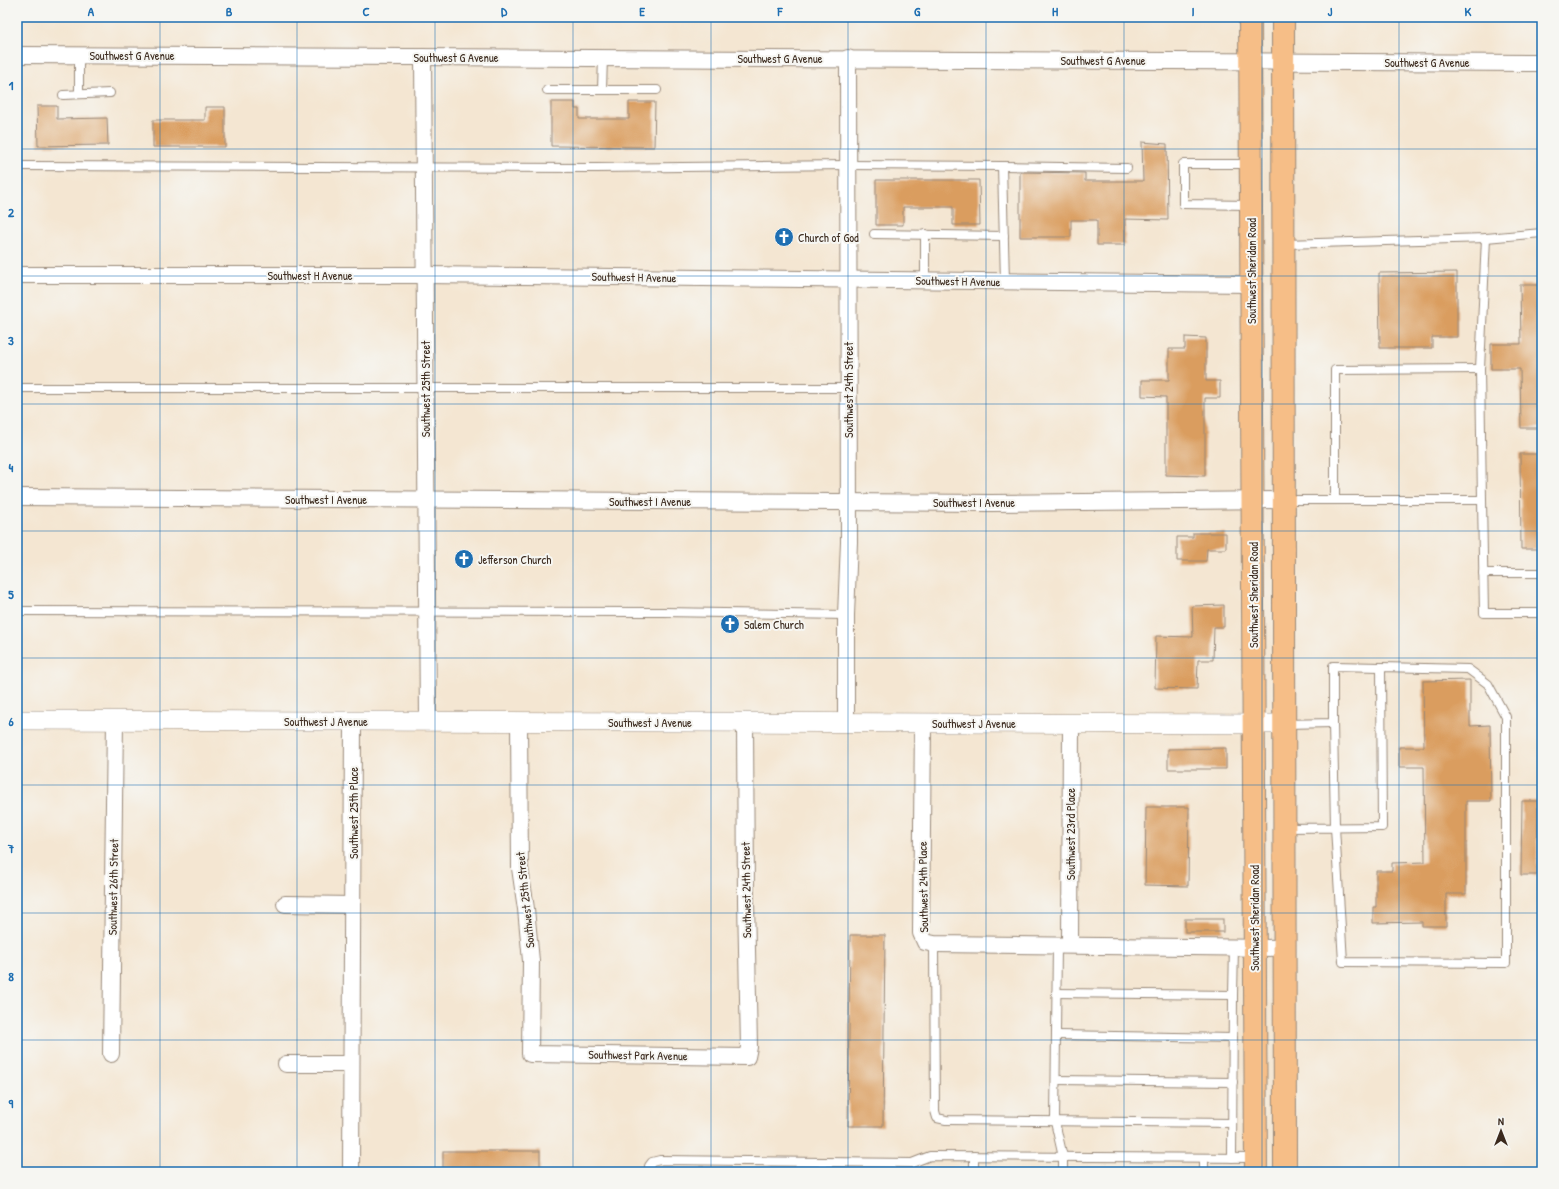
<svg xmlns="http://www.w3.org/2000/svg" width="1559" height="1189" font-family="'Patrick Hand',sans-serif">
<style>
.building{fill:#da9d5f}
.lines{fill:none;stroke-linecap:round;stroke-linejoin:round}
.service-casing{stroke:#988878;stroke-width:10}
.minor-casing{stroke:#988878;stroke-width:18}
.tertiary-casing{stroke:#988878;stroke-width:20}
.primary-casing{stroke:#988878;stroke-width:24}
.service{stroke:#fff;stroke-width:8}
.minor{stroke:#fff;stroke-width:16}
.tertiary{stroke:#fff;stroke-width:19}
.primary{stroke:#f6be87;stroke-width:22}
.grid{fill:none;stroke:#1f6fb2;stroke-width:1;stroke-opacity:0.55}
.labels{text-anchor:middle;dominant-baseline:central;stroke-width:4;stroke-linejoin:round;paint-order:stroke}
.street-label{font-size:12px;fill:#3b2a1e;stroke:#f6f6f2}
.poi-label{font-size:12px;fill:#3b2a1e;stroke:#f6f6f2;text-anchor:start}
.neatline{fill:none;stroke:#1f6fb2;stroke-width:1.5}
.grid-label{font-size:13px;text-anchor:middle;font-weight:bold;fill:#1f6fb2}
</style>
<rect width="100%" height="100%" fill="#f6f6f2"/>
<filter id="ink" filterUnits="userSpaceOnUse"><feTurbulence type="fractalNoise" baseFrequency=".025" numOctaves="2"/><feDisplacementMap in="SourceGraphic" scale="8" xChannelSelector="R" yChannelSelector="G"/><feConvolveMatrix kernelMatrix="1 2 1 2 8 2 1 2 1" color-interpolation-filters="sRGB"/></filter>
<filter id="wash" filterUnits="userSpaceOnUse"><feTurbulence type="fractalNoise" baseFrequency=".012" numOctaves="4" result="noise"/><feDisplacementMap in="SourceGraphic" scale="16" xChannelSelector="R" yChannelSelector="G"/><feGaussianBlur stdDeviation="0.9" result="paint"/><feColorMatrix in="noise" values="0 0 0 0 0 0 0 0 0 0 0 0 0 0 0 0 0 1.4 0 .05"/><feComposite in="paint" operator="in"/></filter>
<g filter="url(#wash)">
<rect width="100%" height="100%" fill="#f4e6d2"/>
<g id="blocks">
<g class="building">
<polygon points="551,102 575,102 575,109 579,109 579,119 629,119 629,102 655,102 654,147 551,146"/>
<polygon points="37,106 57,106 57,119 107,118 108,145 38,146"/>
<polygon points="205,107 225,107 225,147 153,147 153,120 205,120"/>
<polygon points="1142,142 1167,144 1168,220 1125,219 1125,245 1097,245 1097,220 1071,220 1071,237 1020,237 1020,172 1085,173 1085,181 1143,181"/>
<polygon points="876,180 979,180 980,225 953,225 953,207 903,207 903,225 876,225"/>
<polygon points="1457,272 1457,337 1432,337 1432,348 1380,348 1379,273"/>
<polygon points="1520,285 1542,285 1542,428 1521,428 1520,369 1491,369 1491,344 1521,344"/>
<polygon points="1185,337 1206,338 1206,381 1220,381 1220,398 1205,398 1205,476 1166,475 1166,397 1142,396 1142,380 1169,380 1169,349 1185,349"/>
<polygon points="1520,454 1542,454 1542,549 1521,549"/>
<polygon points="1193,533 1226,533 1226,549 1207,549 1206,561 1177,561 1177,537 1193,537"/>
<polygon points="1224,605 1224,627 1214,627 1213,660 1198,660 1197,689 1155,688 1156,636 1193,637 1192,606"/>
<polygon points="1470,680 1470,726 1490,725 1491,801 1466,801 1466,894 1446,894 1446,926 1422,926 1422,922 1373,923 1373,907 1376,907 1376,871 1392,871 1392,863 1425,862 1424,767 1399,767 1399,747 1424,747 1423,681"/>
<polygon points="1226,748 1226,769 1168,769 1168,749"/>
<polygon points="1522,801 1538,801 1537,875 1521,875"/>
<polygon points="1146,807 1189,807 1188,886 1145,885"/>
<rect x="1185" y="919" width="38" height="13"/>
<polygon points="850,935 885,935 883,1126 848,1126"/>
<rect x="443" y="1151" width="97" height="21"/>
</g>
</g>
</g>
<g filter="url(#ink)">
<use href="#blocks" fill-opacity="0" stroke="#988878" stroke-width="1"/>
<g class="lines">
<defs>
<g id="service">
<polyline points="79,55 79,94"/>
<polyline points="603,57 602,90 657,90"/>
<polyline points="547,90 602,90"/>
<polyline points="63,95 110,93"/>
<polyline points="17,166 596,168 848,165 1002,166 1005,281"/>
<polyline points="1002,166 1127,168"/>
<polyline points="1249,205 1183,204 1183,164 1250,164"/>
<polyline points="874,234 1004,236"/>
<polyline points="925,234 925,280"/>
<polyline points="1285,244 1486,238 1542,233"/>
<polyline points="17,388 848,388"/>
<polyline points="1284,500 1482,500 1480,369 1486,238"/>
<polyline points="1335,500 1335,370 1480,369"/>
<polyline points="1482,500 1484,613 1542,613"/>
<polyline points="1483,573 1542,573"/>
<polyline points="17,611 663,612 846,615"/>
<polyline points="1285,724 1333,723 1333,666 1381,667"/>
<polyline points="1286,828 1382,827 1381,667 1468,669 1488,684 1506,717 1506,963 1343,962 1335,827 1333,723"/>
<polyline points="934,944 935,1111 937,1118 946,1120 1232,1123"/>
<polyline points="1057,945 1055,1122 1063,1157 1063,1172"/>
<polyline points="1056,993 1233,995"/>
<polyline points="1056,1035 1233,1038"/>
<polyline points="1056,1080 1233,1082"/>
<polyline points="974,1156 974,1172"/>
<polyline points="1204,1158 1204,1172"/>
<polyline points="1232,1158 1233,995 1234,947"/>
<polyline points="823,1162 823,1172"/>
<polyline points="649,1172 649,1166 652,1162 660,1160 912,1163 930,1156 1255,1158"/>
</g>
<g id="minor">
<polyline points="17,55 1542,63"/>
<polyline points="423,57 428,721"/>
<polyline points="17,275 424,275 1252,284"/>
<polyline points="17,497 990,503 1284,500"/>
<polyline points="519,721 520,868 526,909 531,961 530,1054 747,1057 749,1047 746,901 745,722"/>
<polyline points="846,722 846,615 849,542 848,58"/>
<polyline points="923,723 921,933 925,942 934,944 1284,948"/>
<polyline points="285,904 352,905"/>
<polyline points="1070,945 1071,723"/>
<polyline points="111,1054 115,720"/>
<polyline points="286,1064 351,1064"/>
<polyline points="351,1172 353,721"/>
</g>
<polyline id="tertiary" points="17,720 1284,724"/>
<g id="primary">
<polyline points="1250,17 1256,1172"/>
<polyline points="1283,17 1285,1172"/>
</g>
</defs>
<use href="#service" class="service-casing"/>
<use href="#minor" class="minor-casing"/>
<use href="#tertiary" class="tertiary-casing"/>
<use href="#primary" class="primary-casing"/>
<use href="#service" class="service"/>
<use href="#minor" class="minor"/>
<use href="#tertiary" class="tertiary"/>
<use href="#primary" class="primary"/>
</g>
</g>
<path class="grid" d="M160 17V1172M297 17V1172M435 17V1172M573 17V1172M711 17V1172M848 17V1172M986 17V1172M1124 17V1172M1262 17V1172M1399 17V1172M17 149H1542M17 276H1542M17 404H1542M17 531H1542M17 658H1542M17 785H1542M17 913H1542M17 1040H1542"/>
<defs>
<symbol id="church-disc" viewBox="-11 -11 22 22"><circle r="9.5" fill="#1f6fb2" stroke="#f6f6f2"/><path d="M-1.2-6h2.4v3.5h3.3v2.4h-3.3V6h-2.4V-.1h-3.3v-2.4h3.3Z" fill="#fff"/></symbol>
</defs>
<g fill-rule="evenodd">
<use href="#church-disc" x="773" y="226" width="22" height="22"/>
<use href="#church-disc" x="453" y="548" width="22" height="22"/>
<use href="#church-disc" x="719" y="613" width="22" height="22"/>
</g>
<g class="labels">
<g class="street-label">
<text x="132" y="55">Southwest G Avenue</text>
<text x="456" y="57">Southwest G Avenue</text>
<text x="780" y="58">Southwest G Avenue</text>
<text x="1103" y="60">Southwest G Avenue</text>
<text x="1427" y="62">Southwest G Avenue</text>
<text transform="translate(1251 271) rotate(-90)">Southwest Sheridan Road</text>
<text x="310" y="275">Southwest H Avenue</text>
<text transform="translate(634 277) rotate(1)">Southwest H Avenue</text>
<text transform="translate(958 281) rotate(1)">Southwest H Avenue</text>
<text transform="translate(425 389) rotate(-90)">Southwest 25th Street</text>
<text transform="translate(848 390) rotate(-90)">Southwest 24th Street</text>
<text x="326" y="499">Southwest I Avenue</text>
<text x="650" y="501">Southwest I Avenue</text>
<text x="974" y="502">Southwest I Avenue</text>
<text transform="translate(1253 595) rotate(-90)">Southwest Sheridan Road</text>
<text x="326" y="721">Southwest J Avenue</text>
<text x="650" y="722">Southwest J Avenue</text>
<text x="974" y="723">Southwest J Avenue</text>
<text transform="translate(353 813) rotate(-90)">Southwest 25th Place</text>
<text transform="translate(1070 834) rotate(-90)">Southwest 23rd Place</text>
<text transform="translate(113 887) rotate(-89)">Southwest 26th Street</text>
<text transform="translate(923 887) rotate(-91)">Southwest 24th Place</text>
<text transform="translate(746 890) rotate(-91)">Southwest 24th Street</text>
<text transform="translate(525 900) rotate(-96)">Southwest 25th Street</text>
<text transform="translate(1254 918) rotate(-90)">Southwest Sheridan Road</text>
<text transform="translate(638 1055) rotate(1)">Southwest Park Avenue</text>
</g>
<g class="poi-label">
<text x="798" y="237">Church of God</text>
<text x="478" y="559">Jefferson Church</text>
<text x="744" y="624">Salem Church</text>
</g>
</g>
<rect width="1559" height="1189" fill="none" stroke="#f6f6f2" stroke-width="44"/>
<g transform="translate(1501 1131)" stroke="#f6f6f2" stroke-width="3" paint-order="stroke">
<path d="M0-3L7 15L0 10L-7 15Z" fill="#3b2a1e"/>
<text y="-6" font-size="11" font-weight="bold" text-anchor="middle" fill="#3b2a1e">N</text>
</g>
<rect x="22" y="22" width="1515" height="1145" class="neatline"/>
<g class="grid-label">
<text x="91" y="16">A</text>
<text x="229" y="16">B</text>
<text x="366" y="16">C</text>
<text x="504" y="16">D</text>
<text x="642" y="16">E</text>
<text x="780" y="16">F</text>
<text x="917" y="16">G</text>
<text x="1055" y="16">H</text>
<text x="1193" y="16">I</text>
<text x="1330" y="16">J</text>
<text x="1468" y="16">K</text>
<text x="11" y="90">1</text>
<text x="11" y="217">2</text>
<text x="11" y="345">3</text>
<text x="11" y="472">4</text>
<text x="11" y="599">5</text>
<text x="11" y="726">6</text>
<text x="11" y="853">7</text>
<text x="11" y="981">8</text>
<text x="11" y="1108">9</text>
</g>
</svg>
